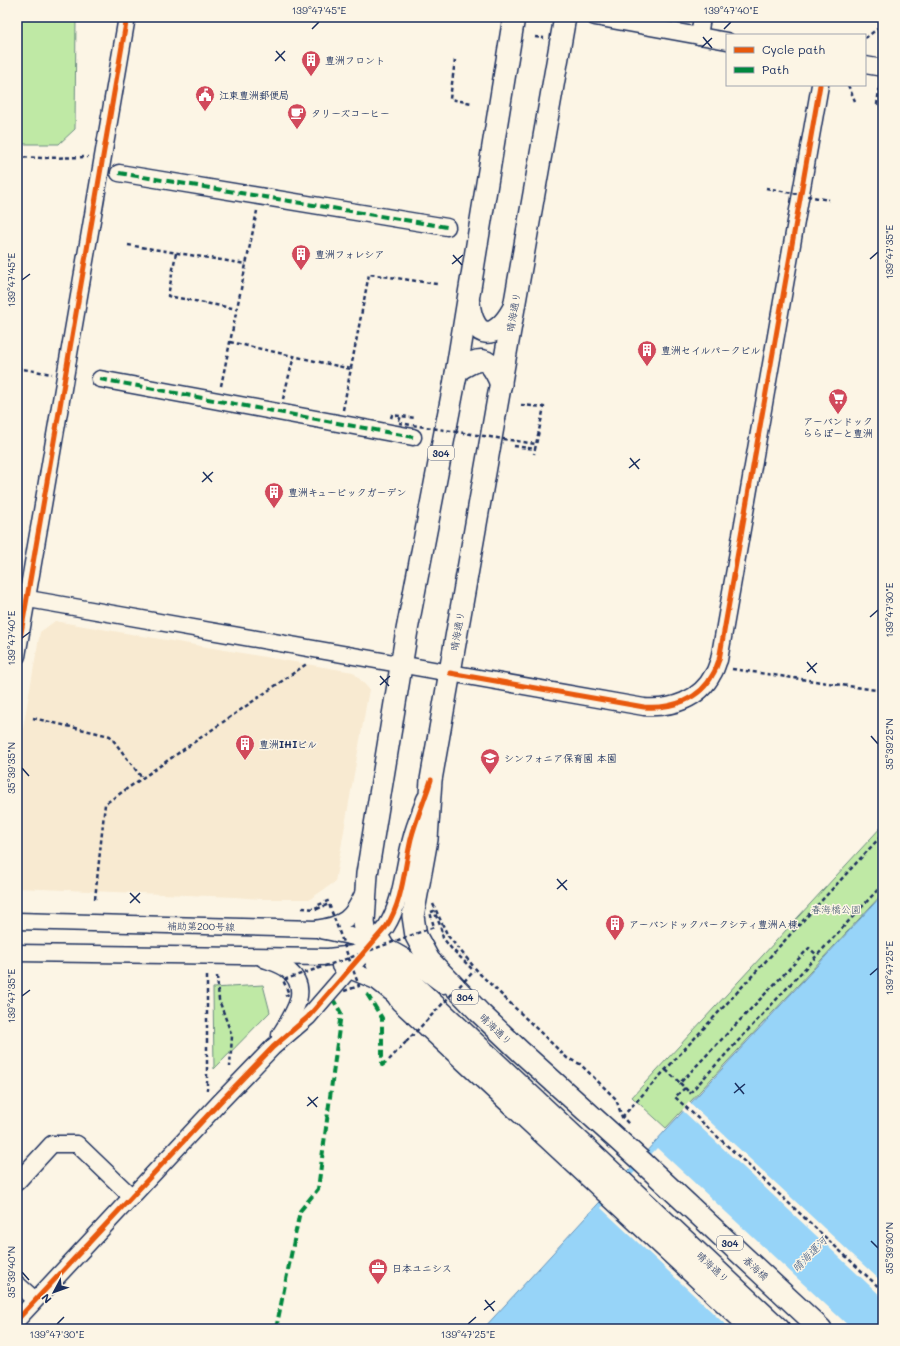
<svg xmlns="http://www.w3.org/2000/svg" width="900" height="1346" font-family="Mali,'Klee One',sans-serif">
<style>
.built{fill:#f8ead1}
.green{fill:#bfe9a5;stroke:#6d8c82}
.water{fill:#97d4f8;stroke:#6592ba}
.pier{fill:#fcf5e5}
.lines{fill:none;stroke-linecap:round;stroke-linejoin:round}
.minor-casing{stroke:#1b2f5e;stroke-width:19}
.major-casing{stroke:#1b2f5e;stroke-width:24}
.path{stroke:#1b2f5e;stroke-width:2.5;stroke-dasharray:4 3;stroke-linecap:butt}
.minor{stroke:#fcf5e5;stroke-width:16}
.major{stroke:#fcf5e5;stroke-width:21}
.path-bridge{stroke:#1b2f5e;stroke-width:2.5;stroke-dasharray:4 3;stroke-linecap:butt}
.quiet{stroke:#00873e;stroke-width:4;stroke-dasharray:8 4;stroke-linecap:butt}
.cycleway-casing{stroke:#fcf5e5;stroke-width:8}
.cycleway{stroke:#e8590c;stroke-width:5}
.ticks{fill:none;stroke:#1b2f5e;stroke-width:1.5}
.labels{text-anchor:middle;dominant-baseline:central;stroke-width:3;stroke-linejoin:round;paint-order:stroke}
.shield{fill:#fcf5e5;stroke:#5e6a86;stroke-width:1}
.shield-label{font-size:9px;font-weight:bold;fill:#1b2f5e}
.poi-label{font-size:10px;font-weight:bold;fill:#1b2f5e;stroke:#fcf5e5;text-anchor:start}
.street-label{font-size:10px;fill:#1b2f5e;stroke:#fcf5e5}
.park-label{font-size:10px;fill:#3c546c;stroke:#fcf5e5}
.water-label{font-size:11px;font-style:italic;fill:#3a5884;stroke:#fcf5e5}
.neatline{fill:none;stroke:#1b2f5e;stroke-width:1.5}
.ticks-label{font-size:10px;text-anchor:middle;fill:#1b2f5e}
</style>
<rect width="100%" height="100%" fill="#fcf5e5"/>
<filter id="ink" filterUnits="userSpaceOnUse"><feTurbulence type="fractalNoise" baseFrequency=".025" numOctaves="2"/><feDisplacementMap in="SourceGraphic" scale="8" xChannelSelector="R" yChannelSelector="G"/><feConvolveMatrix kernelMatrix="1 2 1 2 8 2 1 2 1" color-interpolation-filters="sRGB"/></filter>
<g filter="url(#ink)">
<polygon class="built" points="55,621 353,672 369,689 335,882 310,899 260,899 235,897 17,888 17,762 40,632"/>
<g class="green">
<polygon points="17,17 76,17 75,129 59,144 17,144"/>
<polygon points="883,825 883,893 666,1128 632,1097"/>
<polygon points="263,985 270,1012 214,1069 213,988"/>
</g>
<polygon class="water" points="883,894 883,1329 483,1329"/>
<g class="pier">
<polygon points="689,1102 883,1283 883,1298 682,1110"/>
<polygon points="657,1148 852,1329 730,1329 601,1208"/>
</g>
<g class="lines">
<defs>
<g id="minor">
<polyline points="595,17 727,41"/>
<polyline points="699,36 702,17"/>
<polyline points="865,65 883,68"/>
<polyline points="119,173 447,227"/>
<polyline points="100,379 413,437"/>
<path d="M17 597 644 707C671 709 700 700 713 674 716 670 717 664 719 660L820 85"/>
<polyline points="17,656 127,17"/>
<path d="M17 921 315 929C344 925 352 919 364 892"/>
<path d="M321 930C338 934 356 936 372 942 399 950 421 969 443 985"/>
<polyline points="17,953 328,957 354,954 367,949"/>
<path d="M264 959C272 962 283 965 289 971 312 990 291 1017 280 1035"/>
<polyline points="340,966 376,981 394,995"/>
<polyline points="17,1182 52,1144 77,1144 132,1197"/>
<polyline points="17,1284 35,1300"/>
<path d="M17 1320 220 1102 273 1047 308 1017 386 927C403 900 403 867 412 836 415 824 421 811 425 799"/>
</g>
<g id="major">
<polyline points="514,17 455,380 407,630 367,874 364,922 366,936 377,964 401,1001 753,1329"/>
<polyline points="565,17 431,780 427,839 413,916 416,936 429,960 480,1013 521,1052 638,1158 821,1329"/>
<path d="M469 303C474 342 496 340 513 309"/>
<path d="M455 380 457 371C482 355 489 356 501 384"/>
<polyline points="380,941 394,965 414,986 779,1329"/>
</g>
</defs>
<use href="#minor" class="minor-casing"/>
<use href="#major" class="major-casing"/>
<g class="path">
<polyline points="535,37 544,38"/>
<polyline points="865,38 883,25"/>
<polyline points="455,60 450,99 472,103"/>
<polyline points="848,85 855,101"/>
<polyline points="877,105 880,82"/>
<polyline points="17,157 42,158 88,157"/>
<polyline points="128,245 246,264"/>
<polyline points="176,253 168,296 237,309"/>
<polyline points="230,342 351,369"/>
<polyline points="17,368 52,374"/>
<polyline points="221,386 257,211"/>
<polyline points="283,399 294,356"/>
<polyline points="521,405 544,407 534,454"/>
<polyline points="343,410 369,274 437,284"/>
<polyline points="391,418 392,415 416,418"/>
<polyline points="399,421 401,416"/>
<polyline points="514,446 535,449"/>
<polyline points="732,669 883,691"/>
<polyline points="33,718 110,736 142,778"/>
<polyline points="95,899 105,804 308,663"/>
<polyline points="433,904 448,936 480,974 567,1058 580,1064 616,1099 622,1117 629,1124"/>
<polyline points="302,908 317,909 316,906 330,900"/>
<polyline points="431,912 434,911 440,925 443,938 451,948 474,971"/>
<polyline points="207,976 207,1090"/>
<polyline points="217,976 219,1000 232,1036 230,1067"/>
<polyline points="389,1060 406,1042"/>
<polyline points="666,1070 680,1083 809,948 817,955"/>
<polyline points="680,1083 690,1093 883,884"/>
<polyline points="685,1088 675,1097 883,1291"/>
<polyline points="622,1117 883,834"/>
</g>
<use href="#minor" class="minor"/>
<use href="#major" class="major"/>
<g class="path-bridge">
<polyline points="881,77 883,66"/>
<polyline points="766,188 829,200"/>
<polyline points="399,423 536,444"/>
<polyline points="317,909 329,904 359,986 344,991"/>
<polyline points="285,996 289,994 283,980 349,958 434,927 430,912"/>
<polyline points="406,1042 474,971"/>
</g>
<g class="quiet">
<polyline points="119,173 447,227"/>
<polyline points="100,379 413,437"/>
<polyline points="367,994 382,1018 382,1065 389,1060"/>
<polyline points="276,1329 300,1211 318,1189 341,1013 334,1001"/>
</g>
<defs>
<g id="cycleway">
<polyline points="17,656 127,17"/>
<path d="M450 673 644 707C671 709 700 700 713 674 716 670 717 664 719 660L820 85"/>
<path d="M17 1320 220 1102 273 1047 308 1017 386 927C403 901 404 869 411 839 416 819 425 799 431 780"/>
</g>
</defs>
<use href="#cycleway" class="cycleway-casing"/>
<use href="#cycleway" class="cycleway"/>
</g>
</g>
<path class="ticks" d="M312 29 319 22M724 29 731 22M703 37 712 48M702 47 712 38M276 51 285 61M275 61 285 51M453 255 462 265M870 259 878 252M452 264 463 255M22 280 30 274M630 458 639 469M629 468 640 459M203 472 212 482M202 482 213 472M870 617 878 610M22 638 30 632M807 662 816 673M807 672 817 663M380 676 389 686M380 685 390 676M871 736 878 744M22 768 29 776M557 879 567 890M557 889 567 880M130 893 140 903M130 903 140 893M870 975 878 968M22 996 30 990M735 1083 744 1094M734 1093 745 1084M308 1097 317 1107M307 1106 318 1097M871 1241 878 1248M22 1272 29 1280M485 1300 494 1311M484 1310 495 1301M57 1324 64 1317M468 1324 476 1317"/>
<defs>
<symbol id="building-pin" viewBox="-11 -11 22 30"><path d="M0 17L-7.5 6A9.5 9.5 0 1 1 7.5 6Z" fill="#d1495b" stroke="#fcf5e5"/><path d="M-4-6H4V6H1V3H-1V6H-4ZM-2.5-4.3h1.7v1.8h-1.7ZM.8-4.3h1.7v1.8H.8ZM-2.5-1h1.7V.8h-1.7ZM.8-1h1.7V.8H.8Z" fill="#fff"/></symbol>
<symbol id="civic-pin" viewBox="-11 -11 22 30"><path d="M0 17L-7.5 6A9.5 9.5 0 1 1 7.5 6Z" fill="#d1495b" stroke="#fcf5e5"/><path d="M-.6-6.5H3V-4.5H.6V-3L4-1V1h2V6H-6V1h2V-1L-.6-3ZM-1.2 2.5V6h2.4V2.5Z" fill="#fff"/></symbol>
<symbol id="cafe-pin" viewBox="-11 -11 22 30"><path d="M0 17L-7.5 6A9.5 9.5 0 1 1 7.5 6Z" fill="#d1495b" stroke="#fcf5e5"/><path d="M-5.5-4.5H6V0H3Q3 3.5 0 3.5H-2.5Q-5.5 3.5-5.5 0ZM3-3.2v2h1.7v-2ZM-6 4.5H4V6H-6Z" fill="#fff"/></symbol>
<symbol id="supermarket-pin" viewBox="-11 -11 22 30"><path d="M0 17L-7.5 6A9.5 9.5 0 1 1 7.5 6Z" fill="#d1495b" stroke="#fcf5e5"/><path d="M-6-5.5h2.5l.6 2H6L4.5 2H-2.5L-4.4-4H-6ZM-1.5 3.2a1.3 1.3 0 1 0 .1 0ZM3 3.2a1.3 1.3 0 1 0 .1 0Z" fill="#fff"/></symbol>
<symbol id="school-pin" viewBox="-11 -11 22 30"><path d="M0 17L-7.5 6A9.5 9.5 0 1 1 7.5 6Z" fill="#d1495b" stroke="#fcf5e5"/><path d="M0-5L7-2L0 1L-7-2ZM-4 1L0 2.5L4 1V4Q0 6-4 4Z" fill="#fff"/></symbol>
<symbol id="office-pin" viewBox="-11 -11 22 30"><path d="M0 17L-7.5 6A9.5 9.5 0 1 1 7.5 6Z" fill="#d1495b" stroke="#fcf5e5"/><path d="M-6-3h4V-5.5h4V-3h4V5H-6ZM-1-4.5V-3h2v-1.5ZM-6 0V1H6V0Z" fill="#fff"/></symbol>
</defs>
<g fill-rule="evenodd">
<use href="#building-pin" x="300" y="49" width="22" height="30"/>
<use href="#civic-pin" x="194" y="84" width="22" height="30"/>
<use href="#cafe-pin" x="286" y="102" width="22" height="30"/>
<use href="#building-pin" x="290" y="243" width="22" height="30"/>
<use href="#building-pin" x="636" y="339" width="22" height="30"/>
<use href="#supermarket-pin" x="827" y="387" width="22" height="30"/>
<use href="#building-pin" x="263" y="481" width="22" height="30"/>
<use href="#building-pin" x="234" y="733" width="22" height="30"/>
<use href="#school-pin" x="479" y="747" width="22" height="30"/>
<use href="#building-pin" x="604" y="913" width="22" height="30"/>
<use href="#office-pin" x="367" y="1257" width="22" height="30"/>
</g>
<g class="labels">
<g class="shield">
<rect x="428" y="446" width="26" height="14" rx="3"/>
<rect x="452" y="990" width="26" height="14" rx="3"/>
<rect x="717" y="1236" width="26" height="14" rx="3"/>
</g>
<g class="shield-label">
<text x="441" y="453">304</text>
<text x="465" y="997">304</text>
<text x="730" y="1243">304</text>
</g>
<g class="poi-label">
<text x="325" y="60">豊洲フロント</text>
<text x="219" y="95">江東豊洲郵便局</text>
<text x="311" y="113">タリーズコーヒー</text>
<text x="315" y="254">豊洲フォレシア</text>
<text x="661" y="350">豊洲セイルパークビル</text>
<text x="838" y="421" text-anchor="middle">アーバンドック<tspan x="838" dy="12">ららぽーと豊洲</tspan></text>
<text x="288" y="492">豊洲キュービックガーデン</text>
<text x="259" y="744">豊洲IHIビル</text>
<text x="504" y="758">シンフォニア保育園 本園</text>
<text x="629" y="924">アーバンドックパークシティ豊洲Ａ棟</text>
<text x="392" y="1268">日本ユニシス</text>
</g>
<g class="street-label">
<text transform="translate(513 312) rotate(-80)">晴海通り</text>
<text transform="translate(457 631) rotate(-80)">晴海通り</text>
<text transform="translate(201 926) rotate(1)">補助第200号線</text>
<text transform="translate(496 1029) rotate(44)">晴海通り</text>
<text transform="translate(713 1267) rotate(43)">晴海通り</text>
<text transform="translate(756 1268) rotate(43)">春海橋</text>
</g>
<g class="park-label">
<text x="836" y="909">春海橋公園</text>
</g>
<g class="water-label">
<text transform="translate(809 1254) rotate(-46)">晴海運河</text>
</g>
</g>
<rect width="900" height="1346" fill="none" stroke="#fcf5e5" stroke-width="44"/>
<rect x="726" y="34" width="140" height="52" fill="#fcf5e5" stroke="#a2a6af"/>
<rect x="734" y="47" width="20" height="6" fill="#e8590c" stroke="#a2a6af"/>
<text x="762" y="54" font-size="12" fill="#1b2f5e">Cycle path</text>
<rect x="734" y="67" width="20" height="6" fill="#00873e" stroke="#a2a6af"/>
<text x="762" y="74" font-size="12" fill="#1b2f5e">Path</text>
<g transform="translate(54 1292) rotate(229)" stroke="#fcf5e5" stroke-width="3" paint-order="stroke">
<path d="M0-3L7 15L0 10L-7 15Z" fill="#1b2f5e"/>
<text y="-6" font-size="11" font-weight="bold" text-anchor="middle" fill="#1b2f5e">N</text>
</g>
<rect x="22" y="22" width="856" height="1302" class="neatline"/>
<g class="ticks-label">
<text x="319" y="14">139°47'45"E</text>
<text x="731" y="14">139°47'40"E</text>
<text transform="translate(889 252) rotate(-90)" y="4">139°47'35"E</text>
<text transform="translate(11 280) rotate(-90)" y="4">139°47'45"E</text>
<text transform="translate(889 610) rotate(-90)" y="4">139°47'30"E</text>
<text transform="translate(11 638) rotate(-90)" y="4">139°47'40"E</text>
<text transform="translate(889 744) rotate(-90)" y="4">35°39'25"N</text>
<text transform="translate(11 768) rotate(-90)" y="4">35°39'35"N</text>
<text transform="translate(889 968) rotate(-90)" y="4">139°47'25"E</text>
<text transform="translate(11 996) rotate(-90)" y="4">139°47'35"E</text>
<text transform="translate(889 1248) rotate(-90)" y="4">35°39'30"N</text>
<text transform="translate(11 1272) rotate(-90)" y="4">35°39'40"N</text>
<text x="57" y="1338">139°47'30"E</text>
<text x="468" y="1338">139°47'25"E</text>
</g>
</svg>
